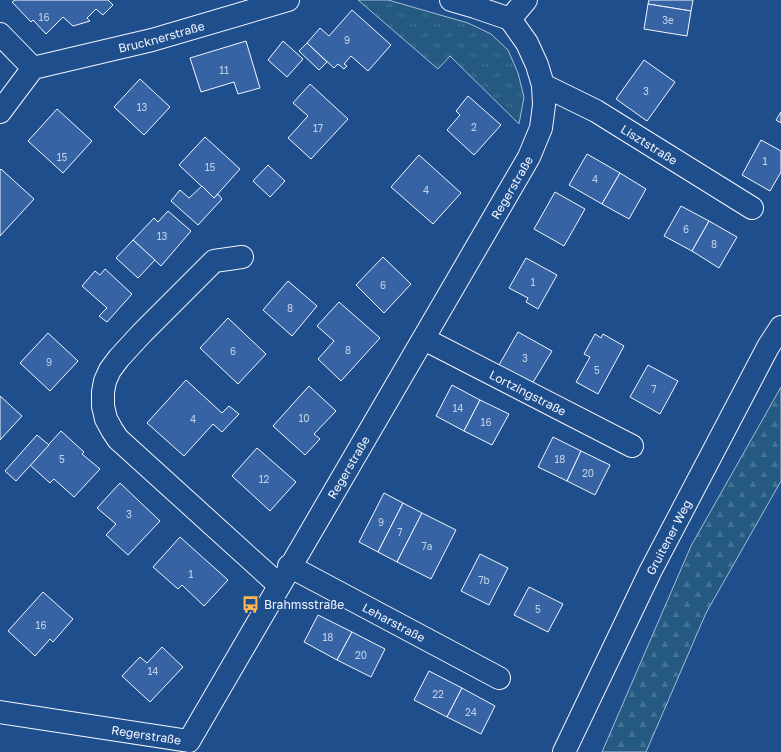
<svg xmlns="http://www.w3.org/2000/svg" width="781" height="752" font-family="'Golos Text',sans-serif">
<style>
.grass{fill:url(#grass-tufts);stroke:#a8bbd7}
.forest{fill:url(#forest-firs);stroke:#a8bbd7}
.building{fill:#3563a3;stroke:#f2f6ff}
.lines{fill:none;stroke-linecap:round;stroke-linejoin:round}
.street-casing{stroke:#f2f6ff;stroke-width:24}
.secondary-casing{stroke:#f2f6ff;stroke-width:24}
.street{stroke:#1f4e8c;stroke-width:22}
.secondary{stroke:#1f4e8c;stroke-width:22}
.labels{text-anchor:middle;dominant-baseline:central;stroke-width:3;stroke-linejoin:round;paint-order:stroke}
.number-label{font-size:10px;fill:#c3d1e8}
.street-label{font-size:12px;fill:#f2f6ff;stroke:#1f4e8c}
.poi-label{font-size:12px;fill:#f2f6ff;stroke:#1f4e8c;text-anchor:start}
</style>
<defs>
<pattern id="grass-tufts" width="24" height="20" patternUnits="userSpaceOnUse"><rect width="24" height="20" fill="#245a82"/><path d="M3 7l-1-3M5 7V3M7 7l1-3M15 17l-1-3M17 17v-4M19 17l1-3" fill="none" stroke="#447295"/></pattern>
<pattern id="forest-firs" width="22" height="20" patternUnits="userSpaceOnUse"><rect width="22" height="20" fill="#245a82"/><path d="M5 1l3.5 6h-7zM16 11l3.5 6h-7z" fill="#447295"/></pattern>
</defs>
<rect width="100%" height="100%" fill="#1f4e8c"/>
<polygon class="grass" points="358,0 388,0 468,23 491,34 508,50 518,73 524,97 519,124 450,56 438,69"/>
<polygon class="forest" points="781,387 781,481 706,613 646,752 602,752 691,546"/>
<g class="building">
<polygon points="15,0 108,0 113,5 103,15 96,9 87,18 90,21 73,26 63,17 46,34 33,20 31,22 12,2"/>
<polygon points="649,0 693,0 691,11 648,4"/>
<polygon points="648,4 691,11 687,36 644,29"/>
<polygon points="352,10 391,45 368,71 351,56 344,64 347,66 344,69 338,64 334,68 307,43 320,28 329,36"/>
<polygon points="246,41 260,88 238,94 234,82 201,92 190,58"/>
<polygon points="283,41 303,59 287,77 268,60"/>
<polygon points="307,43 327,62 319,70 299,51"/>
<polygon points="644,60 675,82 647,121 616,99"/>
<polygon points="140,79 170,107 144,135 114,107"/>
<polygon points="310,84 348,119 311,159 288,138 308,116 293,103"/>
<polygon points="468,96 501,125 474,155 447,130 460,115 456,111"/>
<polygon points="57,109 92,141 63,173 28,141"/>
<polygon points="781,112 781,123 776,120"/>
<polygon points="205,137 240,169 214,198 179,165"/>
<polygon points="761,140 781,151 781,172 770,191 742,175"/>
<polygon points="587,154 620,173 602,204 569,185"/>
<polygon points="419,155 461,193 433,224 391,187"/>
<polygon points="268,165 285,181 270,197 253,181"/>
<polygon points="1,169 34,199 0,236 0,170"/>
<polygon points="620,173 646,189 629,219 602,204"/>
<polygon points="202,186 214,198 218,194 222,199 198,225 171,201 180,190 189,198"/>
<polygon points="555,192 585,209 564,246 534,229"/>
<polygon points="681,206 709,221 692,251 664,236"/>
<polygon points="168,211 191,231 161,266 133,240 154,218 158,222"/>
<polygon points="709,221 737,237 719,268 692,251"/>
<polygon points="133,240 155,260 138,278 116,258"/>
<polygon points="383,257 411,284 384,313 356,285"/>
<polygon points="526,258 557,275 538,309 526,302 528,298 509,288"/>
<polygon points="105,269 132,294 107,322 99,316 107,308 82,286 95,271 100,275"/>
<polygon points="288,281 317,306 292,336 263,310"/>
<polygon points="339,302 380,338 341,381 318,359 334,341 317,326"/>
<polygon points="228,318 266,354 238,384 200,348"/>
<polygon points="518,332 552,351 532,384 499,365"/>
<polygon points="48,333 78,361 50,391 20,363"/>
<polygon points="595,334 601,338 603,334 624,346 598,394 576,382 590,357 584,354"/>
<polygon points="648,365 678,381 660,414 630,397"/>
<polygon points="186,380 222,413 229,406 239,414 222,432 213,424 184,456 147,423"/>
<polygon points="452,385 480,400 464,431 436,416"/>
<polygon points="309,386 336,411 314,434 320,439 305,455 273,426"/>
<polygon points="0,396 22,416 0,440"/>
<polygon points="480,400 509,414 492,445 464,431"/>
<polygon points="61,431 84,452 82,454 100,469 74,497 54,479 50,483 30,465"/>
<polygon points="37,435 49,445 16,481 5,471"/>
<polygon points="553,437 581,451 567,481 538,467"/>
<polygon points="257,448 296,482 270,511 232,476"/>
<polygon points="581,451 610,465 595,495 567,481"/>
<polygon points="120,483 160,521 128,555 106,535 116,524 97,508"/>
<polygon points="384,493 403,503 378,552 359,542"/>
<polygon points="403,503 422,513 397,562 378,552"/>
<polygon points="422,513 456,530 431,579 397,562"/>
<polygon points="180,537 228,580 204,606 182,585 178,589 153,567"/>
<polygon points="480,554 508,568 489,605 461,591"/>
<polygon points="529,587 563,604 548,632 514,615"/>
<polygon points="43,592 73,619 53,642 50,639 35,656 8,631"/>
<polygon points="318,615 352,632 337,660 304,642"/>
<polygon points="352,632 385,649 371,677 337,660"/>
<polygon points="162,647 183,667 150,702 122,676 140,657 147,663"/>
<polygon points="429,671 462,688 447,717 414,700"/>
<polygon points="462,688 495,706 481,734 447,717"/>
</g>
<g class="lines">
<defs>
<g id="street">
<polyline points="451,0 475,7 510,19"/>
<polyline points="510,19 526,0"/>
<polyline points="0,34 33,68"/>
<path id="s1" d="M543 85 596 111 752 208"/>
<path id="s2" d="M0 112 33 68 152 40 288 0"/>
<polyline points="242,257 214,261 142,333 119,358 110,370 105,381 103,392 103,406 106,419 112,430 118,439 279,585"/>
<path id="s3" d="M424 339 632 446"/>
<path id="s4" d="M289 566 499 678"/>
<path id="s5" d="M0 712 189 741C301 546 416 352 529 157L541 128 544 105 543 85 537 65 527 43 510 19"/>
</g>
<g id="secondary">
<path id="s6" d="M564 752 650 572 768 347 781 327"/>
</g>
</defs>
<use href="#street" class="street-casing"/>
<use href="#secondary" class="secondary-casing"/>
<use href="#street" class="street"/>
<use href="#secondary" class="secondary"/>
</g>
<defs>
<symbol id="bus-bare" viewBox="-9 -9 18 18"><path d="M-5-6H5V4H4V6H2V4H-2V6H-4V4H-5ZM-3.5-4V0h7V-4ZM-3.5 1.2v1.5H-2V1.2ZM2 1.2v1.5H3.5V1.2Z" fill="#ffb74d" stroke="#1f4e8c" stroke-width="2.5" paint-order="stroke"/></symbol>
</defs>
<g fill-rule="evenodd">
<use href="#bus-bare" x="238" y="592" width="25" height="25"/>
</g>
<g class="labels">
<g class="number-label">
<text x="44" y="17">16</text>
<text x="668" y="20">3e</text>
<text x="347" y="40">9</text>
<text x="224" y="70">11</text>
<text x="646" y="91">3</text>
<text x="142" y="107">13</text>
<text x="474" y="127">2</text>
<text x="318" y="128">17</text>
<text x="62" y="157">15</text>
<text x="765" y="161">1</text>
<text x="210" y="167">15</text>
<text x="595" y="179">4</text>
<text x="426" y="190">4</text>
<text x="686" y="229">6</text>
<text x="162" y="236">13</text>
<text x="714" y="244">8</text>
<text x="533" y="282">1</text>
<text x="383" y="285">6</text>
<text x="290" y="308">8</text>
<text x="348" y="350">8</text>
<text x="233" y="351">6</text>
<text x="525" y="358">3</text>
<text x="49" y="362">9</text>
<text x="597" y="370">5</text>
<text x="654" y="389">7</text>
<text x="458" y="408">14</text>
<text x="304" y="418">10</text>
<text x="193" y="419">4</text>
<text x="486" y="422">16</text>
<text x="62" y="459">5</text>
<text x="560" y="459">18</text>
<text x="588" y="473">20</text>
<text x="264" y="479">12</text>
<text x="129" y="514">3</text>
<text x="381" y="522">9</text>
<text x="400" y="532">7</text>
<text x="427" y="546">7a</text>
<text x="191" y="574">1</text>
<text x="484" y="580">7b</text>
<text x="538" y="609">5</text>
<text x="41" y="625">16</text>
<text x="328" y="637">18</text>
<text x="361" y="655">20</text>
<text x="153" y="671">14</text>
<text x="438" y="694">22</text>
<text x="471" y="712">24</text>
</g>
<g class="street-label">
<text stroke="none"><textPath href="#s2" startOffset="187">Brucknerstraße</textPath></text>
<text stroke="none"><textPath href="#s1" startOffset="122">Lisztstraße</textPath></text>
<text stroke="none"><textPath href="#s5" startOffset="832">Regerstraße</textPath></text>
<text stroke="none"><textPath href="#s3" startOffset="117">Lortzingstraße</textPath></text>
<text stroke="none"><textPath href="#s5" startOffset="508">Regerstraße</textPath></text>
<text stroke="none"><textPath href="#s6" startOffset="239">Gruitener Weg</textPath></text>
<text stroke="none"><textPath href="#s4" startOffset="119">Leharstraße</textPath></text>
<text stroke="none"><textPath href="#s5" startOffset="148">Regerstraße</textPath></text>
</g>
<g class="poi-label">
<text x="264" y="604">Brahmsstraße</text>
</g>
</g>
</svg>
